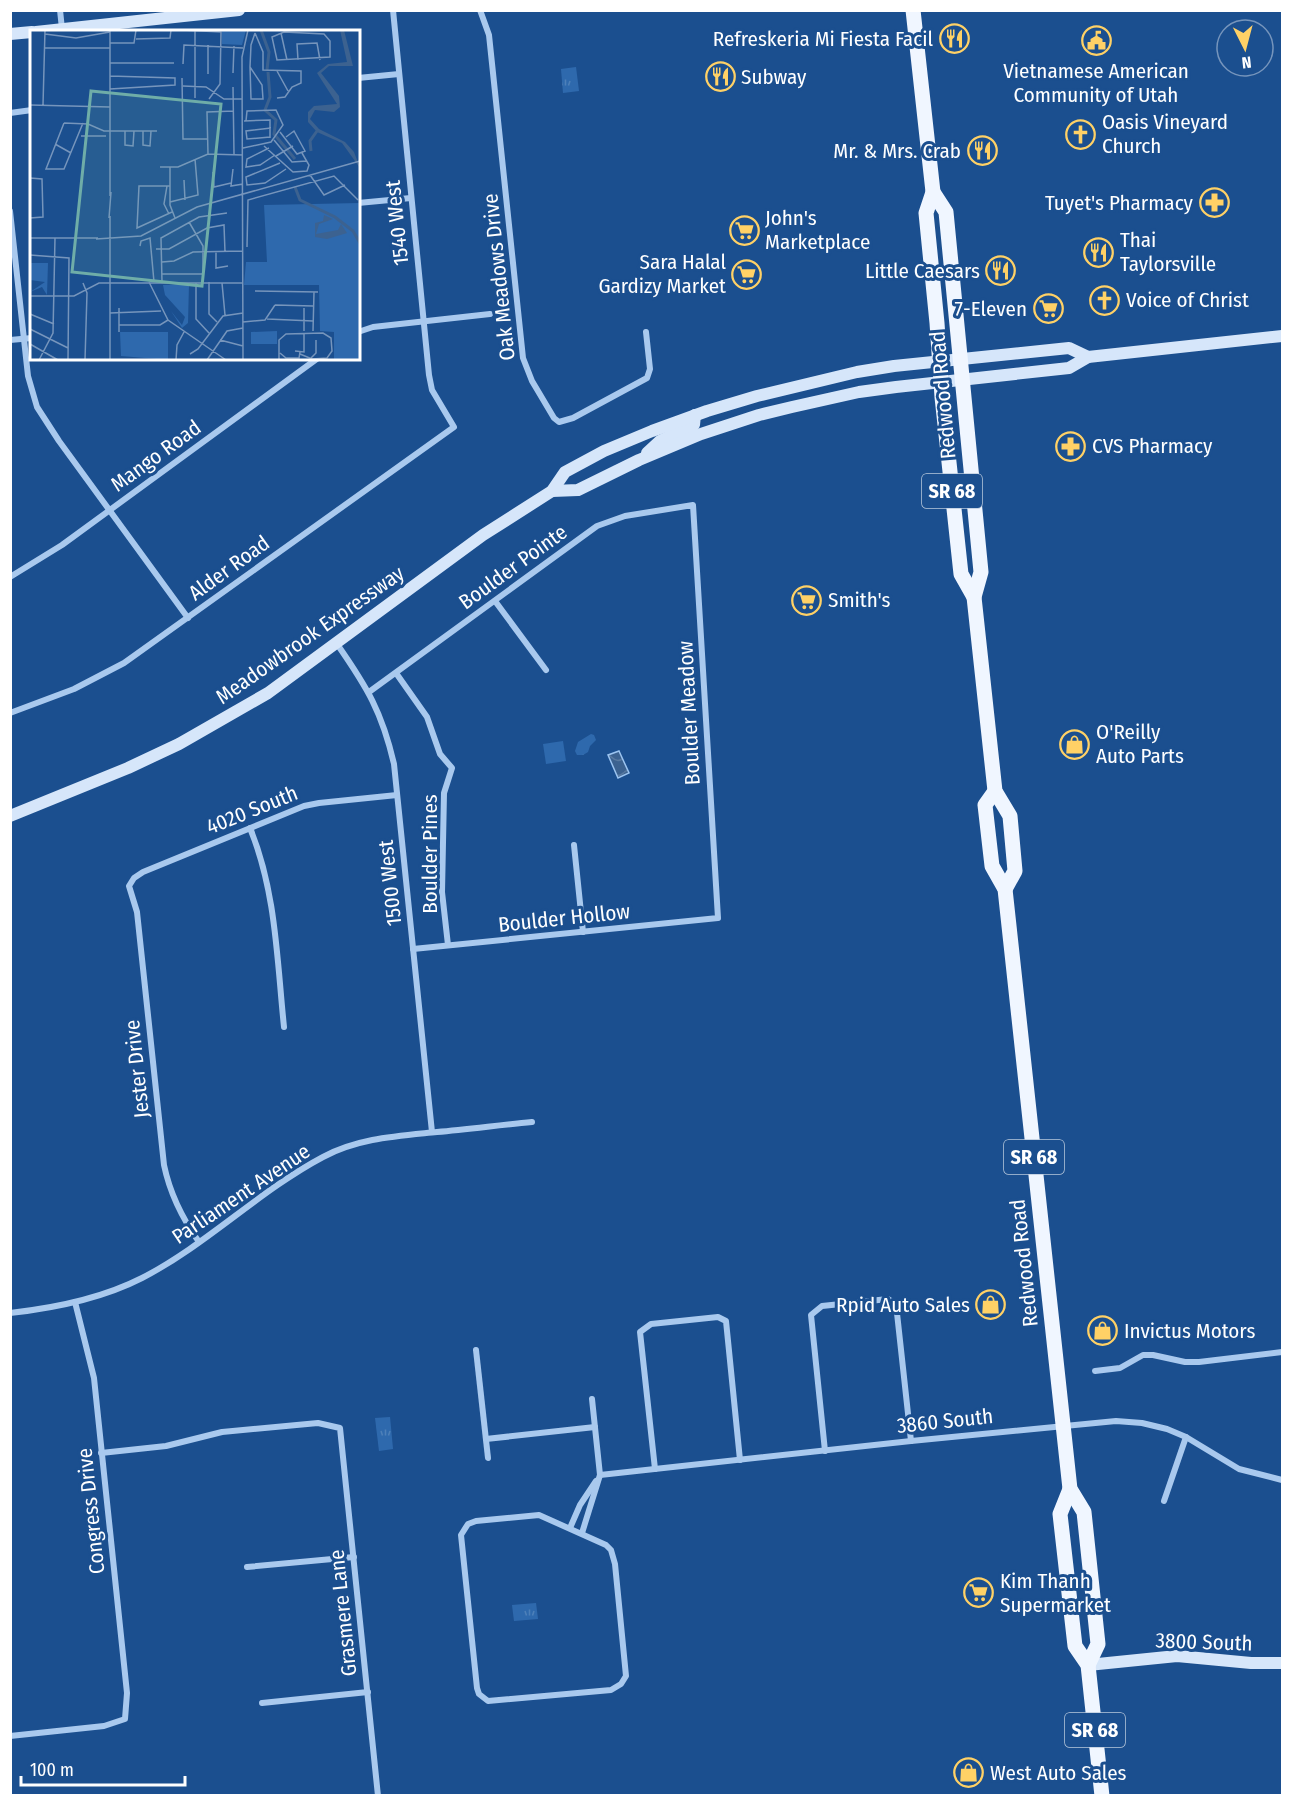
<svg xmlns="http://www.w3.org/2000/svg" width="1293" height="1806" font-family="'Fira Sans Condensed',sans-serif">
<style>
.grass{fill:#2e69ad}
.park{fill:url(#park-tufts)}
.water{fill:url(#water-waves);stroke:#9cc4f0;stroke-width:1.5}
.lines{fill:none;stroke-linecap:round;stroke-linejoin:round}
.street{stroke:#a9c9ee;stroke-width:6}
.secondary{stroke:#d6e6fa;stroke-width:12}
.primary{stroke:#f0f6ff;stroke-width:15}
.labels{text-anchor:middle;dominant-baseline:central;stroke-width:6;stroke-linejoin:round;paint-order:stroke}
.shield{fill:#1b4f8f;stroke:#bbcadd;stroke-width:1.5}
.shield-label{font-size:20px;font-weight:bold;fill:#fff}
.poi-label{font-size:21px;fill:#fff;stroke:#1b4f8f;text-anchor:start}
.street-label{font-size:21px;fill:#fff;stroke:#1b4f8f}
.inset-river{fill:none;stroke:#3c6290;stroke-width:3}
.inset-road{fill:none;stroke:#7695bc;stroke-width:1.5}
.view{fill:#6fada8;fill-opacity:0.15;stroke:#6fada8;stroke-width:3}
.inset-edge{fill:none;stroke:#fff;stroke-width:3}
</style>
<defs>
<pattern id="park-tufts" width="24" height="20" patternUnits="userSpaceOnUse" patternTransform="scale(1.5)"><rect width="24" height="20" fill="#2e69ad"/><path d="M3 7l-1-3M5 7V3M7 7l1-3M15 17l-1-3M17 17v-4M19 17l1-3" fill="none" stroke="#4d80b9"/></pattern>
<pattern id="water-waves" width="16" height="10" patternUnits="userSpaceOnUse" patternTransform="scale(1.5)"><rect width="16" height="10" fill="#3c6290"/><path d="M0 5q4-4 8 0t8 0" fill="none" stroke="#597aa1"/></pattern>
</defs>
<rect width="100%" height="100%" fill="#1b4f8f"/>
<polygon class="grass" points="563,741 566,761 546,764 543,744"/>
<g class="park">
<polygon points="576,67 579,91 563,93 561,69"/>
<polygon points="591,734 594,735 596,740 590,746 588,752 583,755 577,755 575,751 578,742"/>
<polygon points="390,1417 393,1449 379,1451 375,1418"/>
<polygon points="536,1603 538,1619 514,1621 512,1605"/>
</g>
<polygon class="water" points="619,751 629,773 618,778 608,755"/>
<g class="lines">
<g class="street">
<polyline points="60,10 62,29"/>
<polyline points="480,10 489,35 523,358 532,381 554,418 559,422 573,418 647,378 650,369 646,332"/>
<polyline points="358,78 399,74"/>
<polyline points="10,113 32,110"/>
<polyline points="358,203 411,198"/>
<polyline points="10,211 28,376 37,407 59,441 188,618"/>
<polyline points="358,332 373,327 490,314"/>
<polyline points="10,340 32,338"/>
<polyline points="10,577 62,545 318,358"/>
<polyline points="495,601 546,670"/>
<path d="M337 644C367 687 382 712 394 764L432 1132"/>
<polyline points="396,673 427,717 440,754 452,768 444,793 442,892 448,945"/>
<polyline points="369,692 597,526 625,516 693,505 718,918 413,949"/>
<polyline points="10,713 74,689 124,663 454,427 432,390 429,375 393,10"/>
<path d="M250 828C276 891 277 960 284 1027"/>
<polyline points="574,845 583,932"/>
<path d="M199 1242C182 1218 170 1194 164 1165L137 912 129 886 134 878 143 872 304 806 319 803 397 795"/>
<path d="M10 1313C55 1308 101 1299 142 1278 206 1245 259 1191 323 1157 358 1138 398 1136 437 1132 469 1129 501 1125 532 1122"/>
<polyline points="476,1350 488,1458"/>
<polyline points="1095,1371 1120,1368 1143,1355 1153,1355 1185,1362 1199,1362 1282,1352"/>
<polyline points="486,1439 595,1427"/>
<polyline points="825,1451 811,1315 822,1306 888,1299 896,1304 911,1441"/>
<polyline points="101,1453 166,1446 222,1432 318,1423 340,1428 378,1796"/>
<polyline points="655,1469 640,1332 651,1324 718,1317 726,1321 740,1460"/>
<polyline points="600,1475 911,1441 1116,1421 1142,1423 1167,1429 1186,1437 1239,1469 1282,1480"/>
<polyline points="1164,1501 1186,1437"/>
<polygon points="539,1515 606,1545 611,1550 615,1564 626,1676 621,1684 611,1690 488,1701 479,1694 477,1688 461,1535 468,1524 476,1521"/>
<polyline points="570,1528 580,1505 596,1481"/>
<polyline points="582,1533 600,1475 592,1399"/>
<polyline points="247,1567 354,1557"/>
<polyline points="262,1703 368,1692"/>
<polyline points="10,1736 104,1726 125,1719 127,1693 94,1378 75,1302"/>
</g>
<g class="secondary">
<polyline points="36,32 239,10"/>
<polyline points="10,34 32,32"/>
<polyline points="647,453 660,441 694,425 695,415"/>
<polyline points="552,491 578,490 639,460 701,434 759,415 792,407 859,392 896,387 1069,368 1088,357 1282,336"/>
<polyline points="10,816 128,768 179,744 268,693 483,535 552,491 565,472 604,451 652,431 707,411 757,396 857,372 894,366 1069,348 1088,357"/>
<polyline points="1088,1665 1177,1656 1251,1663 1282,1663"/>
</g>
<g class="primary">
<polyline points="913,10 933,192 926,213 937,323 942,397 961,574 974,597"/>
<polyline points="933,192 946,212 981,572 974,597 995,791 1010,816 1015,871 1005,889"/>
<polyline points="995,791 985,805 992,866 1005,889 1070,1489 1084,1512 1098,1644 1088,1665"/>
<polyline points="1070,1489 1060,1514 1075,1646 1088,1665 1102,1796"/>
</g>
</g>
<defs>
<symbol id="restaurant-ring" viewBox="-11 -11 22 22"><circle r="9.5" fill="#1b4f8f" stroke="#ffd166" stroke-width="1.5"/><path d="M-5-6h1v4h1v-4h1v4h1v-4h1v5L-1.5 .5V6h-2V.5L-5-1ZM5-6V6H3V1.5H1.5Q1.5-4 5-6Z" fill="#ffd166"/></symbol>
<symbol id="civic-ring" viewBox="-11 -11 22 22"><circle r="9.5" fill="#1b4f8f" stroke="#ffd166" stroke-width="1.5"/><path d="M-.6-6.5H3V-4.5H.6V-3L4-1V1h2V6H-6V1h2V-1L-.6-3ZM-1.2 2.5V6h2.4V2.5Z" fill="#ffd166"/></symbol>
<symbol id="church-ring" viewBox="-11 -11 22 22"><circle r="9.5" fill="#1b4f8f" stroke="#ffd166" stroke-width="1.5"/><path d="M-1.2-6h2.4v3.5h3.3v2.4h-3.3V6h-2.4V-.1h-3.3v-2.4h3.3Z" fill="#ffd166"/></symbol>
<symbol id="pharmacy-ring" viewBox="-11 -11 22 22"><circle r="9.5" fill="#1b4f8f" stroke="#ffd166" stroke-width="1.5"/><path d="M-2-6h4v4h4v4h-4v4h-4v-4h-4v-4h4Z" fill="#ffd166"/></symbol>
<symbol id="supermarket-ring" viewBox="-11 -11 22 22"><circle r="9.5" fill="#1b4f8f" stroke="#ffd166" stroke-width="1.5"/><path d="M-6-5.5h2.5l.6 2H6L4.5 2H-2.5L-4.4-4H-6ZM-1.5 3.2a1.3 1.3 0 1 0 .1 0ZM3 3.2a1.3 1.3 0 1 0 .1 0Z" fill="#ffd166"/></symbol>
<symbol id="shop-ring" viewBox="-11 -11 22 22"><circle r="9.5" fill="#1b4f8f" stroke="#ffd166" stroke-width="1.5"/><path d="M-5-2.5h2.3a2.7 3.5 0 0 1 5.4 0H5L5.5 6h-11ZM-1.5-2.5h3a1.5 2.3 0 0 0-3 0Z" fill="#ffd166"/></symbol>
</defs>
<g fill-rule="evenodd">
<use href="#restaurant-ring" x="938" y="22" width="33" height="33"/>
<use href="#civic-ring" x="1080" y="24" width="33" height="33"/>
<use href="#restaurant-ring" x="704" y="60" width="33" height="33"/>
<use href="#church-ring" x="1064" y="118" width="33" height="33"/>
<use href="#restaurant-ring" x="966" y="134" width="33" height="33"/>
<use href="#pharmacy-ring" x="1198" y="186" width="33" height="33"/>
<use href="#supermarket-ring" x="728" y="214" width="33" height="33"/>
<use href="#restaurant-ring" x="1082" y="236" width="33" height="33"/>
<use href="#restaurant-ring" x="984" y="254" width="33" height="33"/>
<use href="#supermarket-ring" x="730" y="258" width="33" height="33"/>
<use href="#church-ring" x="1088" y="284" width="33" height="33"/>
<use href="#supermarket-ring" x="1032" y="292" width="33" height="33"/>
<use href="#pharmacy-ring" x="1054" y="430" width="33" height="33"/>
<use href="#supermarket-ring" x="790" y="584" width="33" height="33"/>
<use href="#shop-ring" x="1058" y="728" width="33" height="33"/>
<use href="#shop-ring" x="974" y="1288" width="33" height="33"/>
<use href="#shop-ring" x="1086" y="1314" width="33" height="33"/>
<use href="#supermarket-ring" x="962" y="1576" width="33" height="33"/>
<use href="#shop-ring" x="952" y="1756" width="33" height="33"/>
</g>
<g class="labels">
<g class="shield">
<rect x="922" y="474" width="60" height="34" rx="4.5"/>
<rect x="1004" y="1140" width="60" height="34" rx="4.5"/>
<rect x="1065" y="1713" width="60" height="34" rx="4.5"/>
</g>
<g class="shield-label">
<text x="952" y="491">SR 68</text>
<text x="1034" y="1157">SR 68</text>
<text x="1095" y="1730">SR 68</text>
</g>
<g class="poi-label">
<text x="933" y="39" text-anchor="end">Refreskeria Mi Fiesta Facil</text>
<text x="1096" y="71" text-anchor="middle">Vietnamese American<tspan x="1096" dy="24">Community of Utah</tspan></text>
<text x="741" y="77">Subway</text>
<text x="1102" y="122">Oasis Vineyard<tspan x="1102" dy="24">Church</tspan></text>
<text x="961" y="151" text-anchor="end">Mr. &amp; Mrs. Crab</text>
<text x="1193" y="203" text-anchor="end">Tuyet's Pharmacy</text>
<text x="765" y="218">John's<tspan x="765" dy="24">Marketplace</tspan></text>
<text x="1120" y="240">Thai<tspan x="1120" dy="24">Taylorsville</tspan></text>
<text x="726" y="262" text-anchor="end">Sara Halal<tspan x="726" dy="24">Gardizy Market</tspan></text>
<text x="980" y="271" text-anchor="end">Little Caesars</text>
<text x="1126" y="300">Voice of Christ</text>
<text x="1027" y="309" text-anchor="end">7-Eleven</text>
<text x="1092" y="446">CVS Pharmacy</text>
<text x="828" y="600">Smith's</text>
<text x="1096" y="732">O'Reilly<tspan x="1096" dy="24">Auto Parts</tspan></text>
<text x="970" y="1305" text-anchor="end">Rpid Auto Sales</text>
<text x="1124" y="1331">Invictus Motors</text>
<text x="1000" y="1581">Kim Thanh<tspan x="1000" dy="24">Supermarket</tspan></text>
<text x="990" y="1773">West Auto Sales</text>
</g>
<g class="street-label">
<text transform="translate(397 223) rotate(-96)">1540 West</text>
<text transform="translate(499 277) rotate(-96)">Oak Meadows Drive</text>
<text transform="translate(943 395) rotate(-95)">Redwood Road</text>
<text transform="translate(156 456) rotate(-36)">Mango Road</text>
<text transform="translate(513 567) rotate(-36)">Boulder Pointe</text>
<text transform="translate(229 568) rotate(-36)">Alder Road</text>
<text transform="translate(310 635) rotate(-35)">Meadowbrook Expressway</text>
<text transform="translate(689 713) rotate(-93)">Boulder Meadow</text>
<text transform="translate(252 810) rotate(-22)">4020 South</text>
<text transform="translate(430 854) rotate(-90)">Boulder Pines</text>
<text transform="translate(390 883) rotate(-96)">1500 West</text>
<text transform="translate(564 918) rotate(-6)">Boulder Hollow</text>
<text transform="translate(137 1069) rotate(-96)">Jester Drive</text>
<text transform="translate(241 1194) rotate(-34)">Parliament Avenue</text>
<text transform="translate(1024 1263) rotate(-96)">Redwood Road</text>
<text transform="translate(945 1421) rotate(-6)">3860 South</text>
<text transform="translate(91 1511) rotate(-96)">Congress Drive</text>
<text transform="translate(343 1613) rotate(-96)">Grasmere Lane</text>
<text transform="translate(1204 1642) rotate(2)">3800 South</text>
</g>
</g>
<g transform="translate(30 30)">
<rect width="330" height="330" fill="#1b4f8f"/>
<path d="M330 173V330H304V302L290 301 289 255H214L216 232H237L234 175ZM0 233H18L17 265 12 257 0 262 15 252 0 250ZM159 254 158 293 152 298 141 281 152 295 155 287 135 265 133 255ZM90 302H138V330L91 326Z" fill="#2e69ad"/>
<path d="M192 0H216L212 15 192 14ZM247 301V314H221V302Z" fill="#2e69ad"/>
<path d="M310 0H314L323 36H299L291 43 309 66 310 77 304 82 285 80 280 89 289 99 315 112 324 122 330 138 312 113 287 102 278 92V82L284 76 307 74 287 43 298 34 317 32ZM294 185 303 189 289 194 286 204 308 200 311 194 317 203 297 209 285 207V193L293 191Z" fill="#3c6290"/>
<path class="inset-river" d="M231 0 239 22 237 40M238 42 240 67 235 80 246 90 244 104 265 129M281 121 280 111 287 101M265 157 270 170 305 187 323 201 330 213"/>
<path class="inset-road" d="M80 0V166M152 0 191 2 190 54 179 69M254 2 294 4 300 11V27L247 30 242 7ZM225 3 233 22V40L271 41V53L262 57 255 67 247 68M251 3 257 30M15 4 46 8 80 2M106 9 140 8 141 0M80 13H104L106 0M15 18H80M268 30 267 14 287 13 290 30M80 33H144M153 34 154 15 213 18M220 37 232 55 233 69H221L220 37 221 15 225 3M247 41 258 61M203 43 204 16M178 44V15M152 48 153 109H177M153 56 176 57 194 69H212M203 57 204 124M80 59 145 55V48L80 46M165 68V1M0 75 80 77M13 75 15 0M214 91 240 90V108M34 93 16 139H34L53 93M34 93 58 94 74 101H127M95 101V115L103 116 104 101M113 101V115L120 116 121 101M250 102 267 124 275 121 264 101 256 107M51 106H76M240 107 217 109 216 101 241 98M244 110 262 132 277 131M25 114 41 123M234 116 263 142 277 141 279 135 272 123M213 118 241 112 253 95 246 80 217 81 216 91M239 118 217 129 216 137 230 135 245 125M178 124 177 82 204 81M246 126 263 116M250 133 216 147 217 155 235 153 256 139M130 137H148L178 124 213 125M140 137V175L145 188M203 139 201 156 213 154M183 142 184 157 201 153M280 145 294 165 315 155M0 148 12 149 13 187 0 188M154 150 155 170M137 156 134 174 139 184M140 156H109L107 198 142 182M140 172 168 165 165 129M80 186V330M79 188 81 162M0 208H68M66 209 111 206 167 177 330 131M110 216 111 211 120 208 124 252M217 217 218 170 304 146 328 170M126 219H139L177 198 194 195 195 222M186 222V238L198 236M0 225 39 228 38 330M132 232 144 231 163 222 213 221M132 244H173V216L159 192M119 252 138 290 196 330M132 252 131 208 169 187 197 183M179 252V284L187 292M53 253 57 263 55 330M166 253V289L179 303M192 253 195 285M225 261 288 262M0 266H44L69 253H213M245 275 283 276M89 278V302M80 283 131 281M0 284 24 294M237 289 283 291M213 292 235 290 245 275M89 295H130L138 290M0 299 38 318M274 301V278M283 301 284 262M190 310 213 316M0 314 28 330M265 321 274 322V304M250 323 256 328H269L270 322M160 324 168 319 193 286 213 283M280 329 286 323V310M9 330 23 303 25 208M146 330 147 315 154 302M177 330 197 301 213 298M213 330 212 27 218 0M249 330V310L256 304 293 303 301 308 302 321 297 328 282 329 270 324"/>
<path class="view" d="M61 61 191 74 172 256 42 242Z"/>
<rect width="330" height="330" class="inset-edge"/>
</g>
<rect width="1293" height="1806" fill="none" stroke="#ffffff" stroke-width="24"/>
<g transform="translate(1245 48) rotate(174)"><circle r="28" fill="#1b4f8f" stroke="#7695bc" stroke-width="1.5"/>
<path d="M0-4.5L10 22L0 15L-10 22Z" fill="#ffd166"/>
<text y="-9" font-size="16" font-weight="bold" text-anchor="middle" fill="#ffffff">N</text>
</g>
<path d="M21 1776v9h164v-9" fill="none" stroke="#ffffff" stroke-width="3"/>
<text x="30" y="1776" font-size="18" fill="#ffffff" stroke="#1b4f8f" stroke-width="4.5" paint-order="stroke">100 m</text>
</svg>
